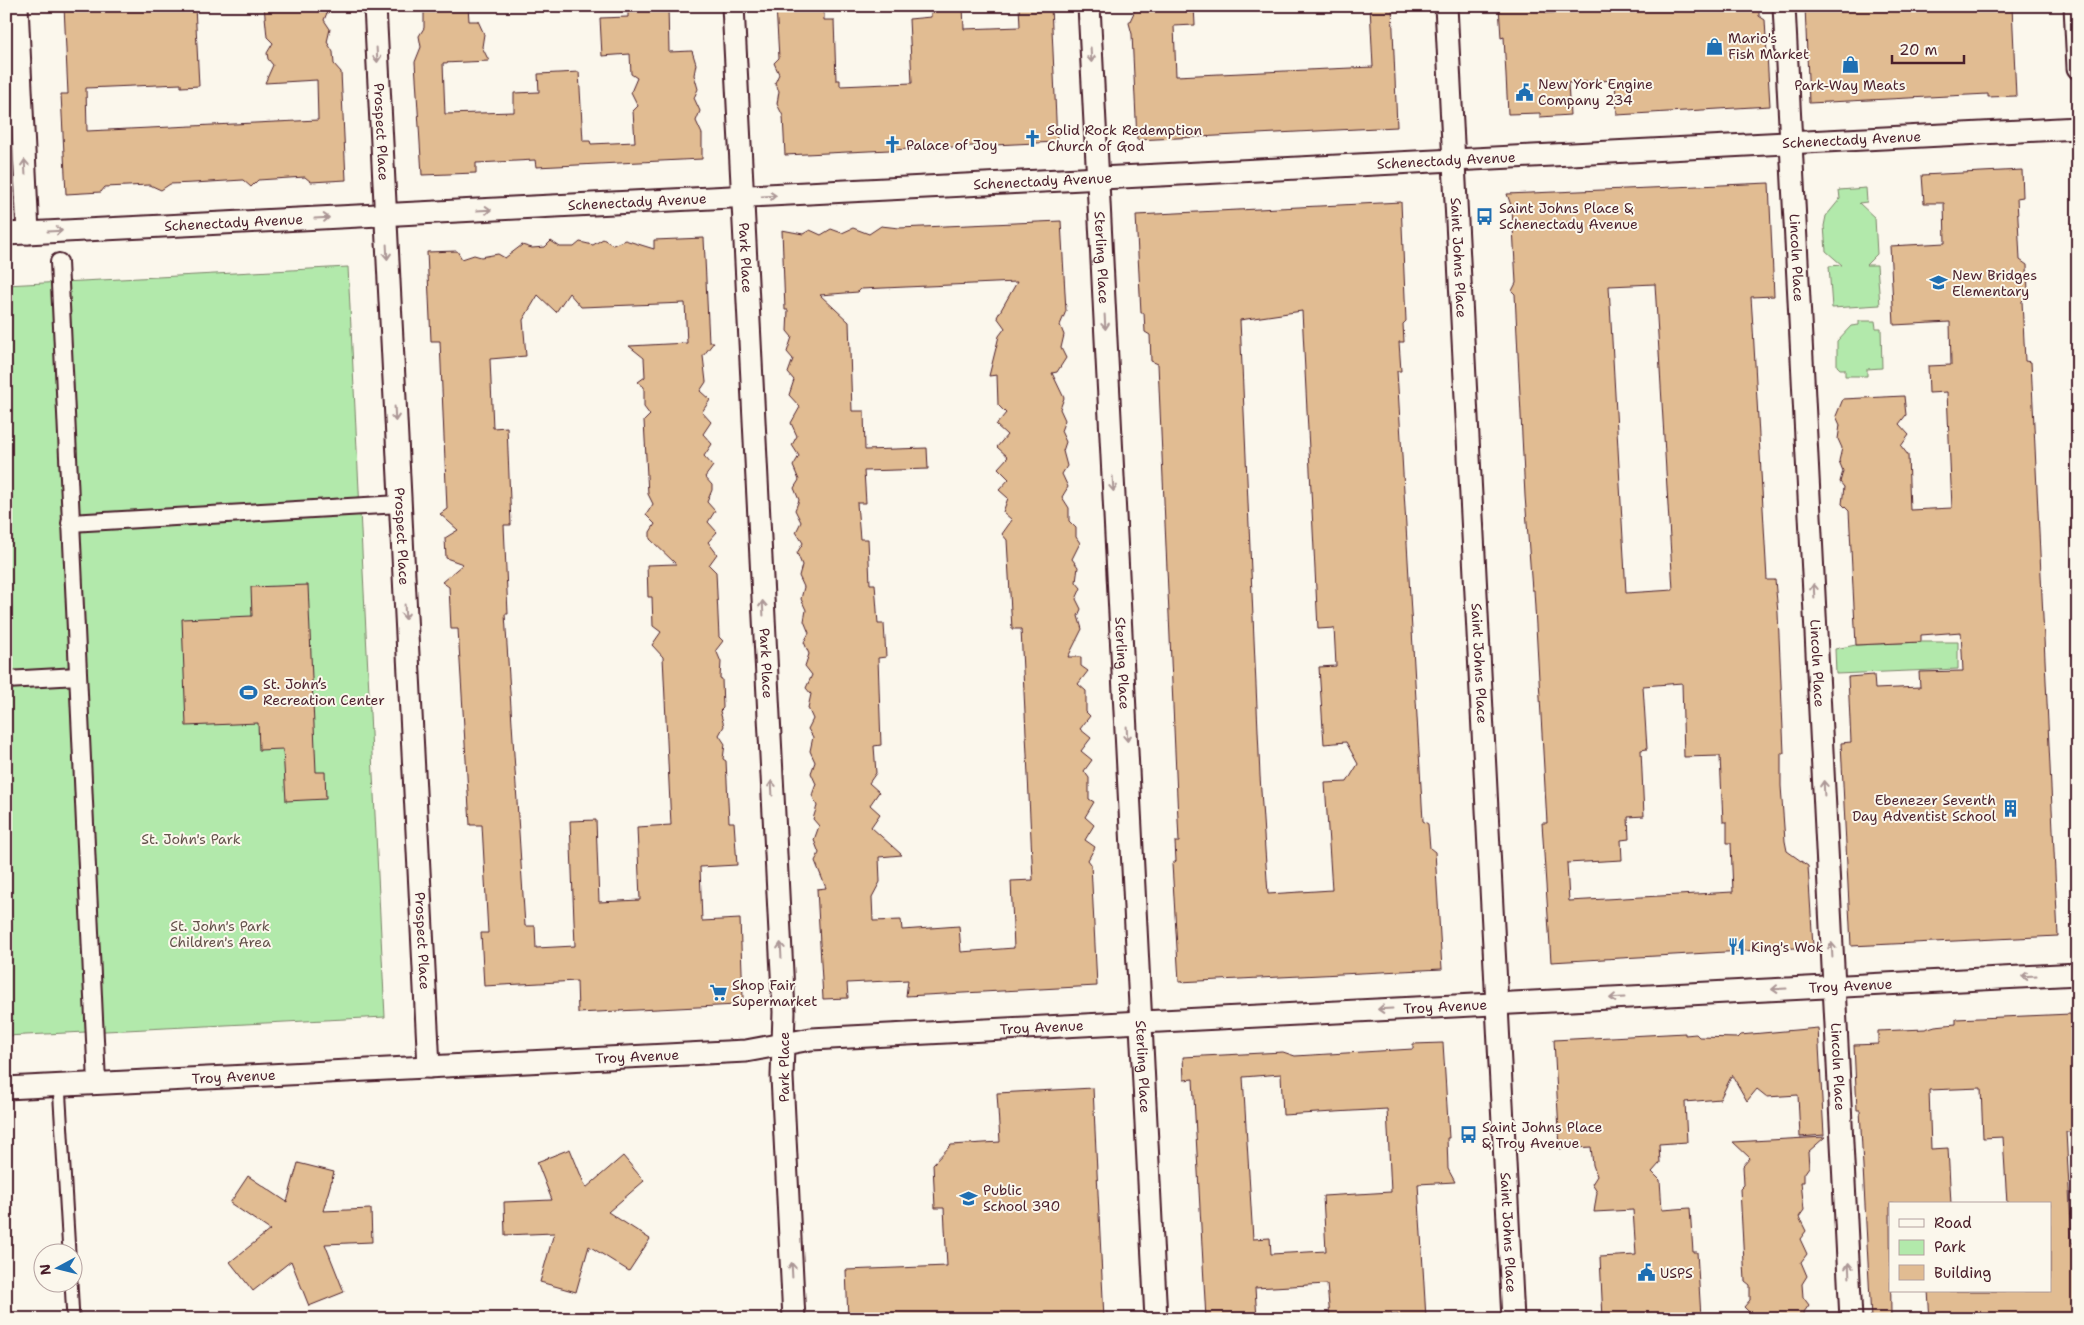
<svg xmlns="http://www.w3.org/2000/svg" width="2084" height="1325" font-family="'Shantell Sans',sans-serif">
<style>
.green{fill:#b2e9ab;stroke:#7e846b}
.building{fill:#e1bc92;stroke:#4a1f2b;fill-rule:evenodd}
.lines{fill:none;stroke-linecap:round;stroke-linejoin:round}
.service-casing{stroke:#4a1f2b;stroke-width:15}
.pedestrian-casing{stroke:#4a1f2b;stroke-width:20}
.minor-casing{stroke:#4a1f2b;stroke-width:25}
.service{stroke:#fbf7ec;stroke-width:11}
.pedestrian{stroke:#fbf7ec;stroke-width:16}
.minor{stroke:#fbf7ec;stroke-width:21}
.oneway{stroke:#ab9695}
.labels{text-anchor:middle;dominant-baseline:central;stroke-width:4;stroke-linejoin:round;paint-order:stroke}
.poi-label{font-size:14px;fill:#4a1f2b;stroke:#fbf7ec;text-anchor:start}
.street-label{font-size:14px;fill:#4a1f2b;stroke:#fbf7ec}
.park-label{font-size:14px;fill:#64524b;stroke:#fbf7ec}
</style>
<rect width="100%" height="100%" fill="#fbf7ec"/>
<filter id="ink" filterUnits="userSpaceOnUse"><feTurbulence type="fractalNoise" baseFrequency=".02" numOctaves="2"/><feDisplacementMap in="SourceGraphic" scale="10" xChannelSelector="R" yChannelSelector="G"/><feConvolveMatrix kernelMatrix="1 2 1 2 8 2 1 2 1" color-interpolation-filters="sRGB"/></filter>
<g filter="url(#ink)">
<g class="green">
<polygon points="1866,188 1867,202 1859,203 1875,218 1877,254 1866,265 1877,265 1880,305 1832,308 1829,266 1842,265 1826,251 1824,226 1826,216 1840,199 1839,190"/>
<polygon points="348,267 385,1017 6,1036 6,285"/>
<polygon points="1859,321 1875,321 1876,328 1881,328 1882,368 1867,369 1867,376 1845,376 1845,369 1840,369 1837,366 1837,341 1851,326 1859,325"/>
<polygon points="1921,642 1958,642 1958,669 1836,674 1835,649 1856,645"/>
</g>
<g class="building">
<polygon points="64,6 195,6 199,86 181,87 181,84 86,88 87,131 318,120 317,80 265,83 273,65 268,59 267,53 273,43 267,37 264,6 330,6 324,20 330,29 327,42 333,52 334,64 341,72 346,180 311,182 305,177 258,180 251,187 243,180 194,183 170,184 161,190 150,185 105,187 101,192 66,194 61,94 68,94"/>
<polygon points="424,6 468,6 469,21 478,21 484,34 482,47 489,61 443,63 445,114 514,112 514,93 539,92 538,74 579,72 583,141 590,141 591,144 635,142 633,111 638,106 631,92 637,78 631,74 630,54 602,56 600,18 628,17 628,6 668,6 669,52 692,51 696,64 694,75 698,89 694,98 700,111 696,121 702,134 702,159 536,167 535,160 497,162 476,163 476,173 422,175 415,62 421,47 419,36 424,28"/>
<polygon points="776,6 824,6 824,20 834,20 836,80 840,80 840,86 912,83 909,19 931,17 931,6 963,6 964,29 1020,27 1019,6 1051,6 1057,142 785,155 783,116 777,104 779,91 775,83 779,74 774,63 779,58"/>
<polygon points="1137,6 1194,6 1195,25 1174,26 1176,76 1373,67 1370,6 1392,6 1397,127 1137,140 1132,34 1129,23"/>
<polygon points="1499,6 1545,6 1546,13 1612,10 1611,6 1657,6 1657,9 1759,6 1759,16 1765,20 1770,106 1617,115 1615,80 1568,83 1570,115 1540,117 1540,113 1508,114 1504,37 1501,38"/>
<polygon points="1805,6 2012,6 2016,96 1988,97 1988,94 1809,103"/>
<polygon points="2022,170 2023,197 2017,198 2020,260 2027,265 2028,294 2022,301 2025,361 2031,362 2058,936 1851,946 1841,743 1851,742 1848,677 1874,675 1875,689 1920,687 1919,672 1963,671 1961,632 1921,635 1921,642 1856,645 1849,511 1842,504 1844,487 1840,482 1843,471 1839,461 1842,448 1838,439 1840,425 1836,416 1843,399 1904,396 1906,415 1899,424 1909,435 1901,446 1908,455 1910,510 1952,508 1947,392 1929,393 1928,366 1951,365 1950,322 1894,325 1890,246 1945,243 1944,203 1924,203 1922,175"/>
<path d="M1769 183 1774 296 1751 297 1753 328 1767 580H1775L1778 613 1784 753H1781V786L1785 841 1787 851 1808 866 1813 947 1551 962 1542 823H1547L1534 590H1532L1525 496 1515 294 1512 291 1516 283 1512 208 1507 194ZM1655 284 1673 590 1626 593 1609 286ZM1682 683 1684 757 1720 756 1723 822H1727V843H1731L1733 892 1569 901 1567 863 1622 860 1621 840 1629 839 1628 817 1644 816 1641 750 1647 749 1643 686Z"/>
<path d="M1401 202 1406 321 1403 324 1404 342H1399L1401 371H1397L1402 456 1423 821 1428 824 1430 848 1435 852 1442 969 1179 982 1172 864 1176 861 1175 842H1179L1158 364 1151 361 1150 335 1145 332 1144 313H1141L1136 215ZM1302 311 1318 629 1334 628 1335 646 1336 666 1319 667 1324 744 1346 742 1358 764 1347 782 1325 783 1332 890 1268 894 1260 776 1240 320Z"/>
<path d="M1061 221 1066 311 1060 325 1064 335 1061 348 1066 358 1057 372 1052 373 1064 398 1060 409 1065 420 1061 431 1066 442 1063 451 1067 466 1062 474 1068 487 1062 497 1069 508V521L1076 528V537L1080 543 1072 559 1078 567 1076 582 1081 588 1076 599 1081 609 1078 616 1082 629 1068 657H1081V666L1088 671 1078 684 1086 691V712L1090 716 1080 729 1091 738 1081 751 1092 760 1084 771 1089 778V799L1094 802 1085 817 1094 825 1085 840 1095 847 1088 860 1091 864 1097 986 906 996 908 980 847 983 848 998 823 999 817 889 826 888 815 861 819 853 814 840 819 826 813 819 817 806 812 795 816 784 811 773 815 762 810 751 813 737 808 729 813 719 808 708 811 694 806 688 812 675 805 666 809 654 804 642 809 633 804 621 806 610 801 599 804 587 799 576 802 565 797 553 803 543 796 532 801 522 795 510 799 500 794 488 799 480 793 466 799 456 792 445 797 436 791 423 800 407 789 395 794 380 788 373 793 359 787 352 792 337 787 331 788 310H785L782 230 803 234 810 230 821 235 831 229 842 233 853 228 869 234 881 226 899 228ZM1017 282 997 317 1005 328 999 336 989 376 997 375 998 405 1006 413 996 425 1007 435 997 447 1008 457 998 468 1009 479 999 490 1008 498 1003 512 1012 520 1002 534 1007 540 1012 629H1021L1033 880 1011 881 1014 948 961 952 959 926 902 930 901 920 873 921 872 897 880 882 879 857 902 855 871 827 880 814 870 805 879 792 869 783 876 773 874 746 881 745 878 658 886 657 884 624H878L875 584H870L868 539H860L857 503H866L864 471 928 469 927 448 865 450 864 411H852L849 322 820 295 858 292 861 289Z"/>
<path d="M704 238 709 342H714L703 356 706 382 700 391 710 400 702 412 711 422 703 434 712 444 704 456 713 466 705 477 712 485V490L707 502 715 511 708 522 717 532 708 542 717 554 709 565 716 572 719 637 723 641 716 650 721 662 720 678 722 679 723 708 720 711 724 726 719 735 725 744 723 759 726 761 729 822H734L737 865 700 867 702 921 740 919 743 998 737 1005 578 1013 577 981 484 986 481 933H488L482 825H470L458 629H451L449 587 442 582 463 564 446 558 445 538 458 530 440 514 447 509 440 341H431L427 252 457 251 462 259 474 255 481 257 498 254 505 258 522 245 532 248 545 247 551 241 560 247H574L580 242 593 245 603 239 613 245 625 240 654 249V240ZM569 293 581 307 685 303 687 343 629 346 644 358 645 377 638 382 644 387V407L650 415 644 421 648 494 653 504 646 515 655 524 650 532V539L676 564 647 565 648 597H652L653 626 661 632 652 645 663 657 671 825 637 827 640 900 599 902 596 820 570 821 575 946 536 948 535 926H525L505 614H508L504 525H511L507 427 493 428 490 359 526 356 523 320 538 295 556 312Z"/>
<polygon points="308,585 316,772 325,772 326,799 286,801 283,749 259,750 258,723 186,726 182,619 252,616 251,587"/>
<polygon points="2071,1014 2076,1132 2066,1132 2072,1243 2075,1243 2078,1319 1930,1319 1928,1291 2050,1291 2050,1204 2007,1204 2003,1137 1983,1138 1981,1088 1929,1090 1931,1149 1948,1148 1951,1204 1890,1204 1891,1319 1871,1319 1860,1110 1857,1110 1854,1045 1878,1044 1878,1031 1925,1029 1935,1026 1956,1024 1956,1019"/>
<polygon points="1818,1028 1824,1135 1800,1137 1798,1095 1767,1097 1757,1089 1747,1101 1732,1075 1720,1099 1685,1102 1687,1142 1659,1144 1660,1163 1652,1172 1660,1180 1662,1210 1690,1208 1693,1252 1697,1252 1701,1317 1603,1319 1600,1257 1636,1255 1633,1210 1594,1212 1597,1192 1592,1184 1597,1176 1593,1165 1591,1147 1560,1149 1554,1040 1685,1033 1685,1035 1696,1034 1699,1037 1737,1038 1740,1035"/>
<path d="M1443 1043 1449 1138H1447L1448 1169 1455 1182 1418 1184 1426 1318 1398 1319V1314L1330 1318 1327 1284 1255 1288 1257 1319H1206L1193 1079 1184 1080 1183 1057 1283 1052 1295 1056 1346 1053 1413 1049V1044ZM1281 1074 1283 1115 1387 1109 1391 1192 1323 1196 1326 1251 1271 1254 1270 1238 1253 1239 1243 1077Z"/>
<polygon points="1093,1088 1104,1319 848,1319 846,1270 947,1266 944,1208 935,1208 933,1164 951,1145 1000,1142 997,1093"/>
<polygon points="1825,1137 1808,1152 1809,1167 1804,1174 1804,1182 1801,1182 1804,1210 1799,1217 1806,1231 1800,1239 1807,1254 1801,1262 1807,1276 1802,1284 1803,1297 1809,1305 1804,1312 1804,1319 1751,1319 1751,1314 1744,1307 1750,1300 1750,1285 1745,1281 1740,1189 1744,1185 1743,1166 1750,1158 1733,1142"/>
<polygon points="570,1149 586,1188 623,1156 644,1181 608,1212 650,1239 629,1271 589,1246 576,1292 540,1282 554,1233 505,1235 504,1202 552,1200 537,1162"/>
<polygon points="298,1163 334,1172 323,1211 371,1209 372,1242 325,1244 344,1292 309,1306 291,1261 253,1291 230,1262 270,1230 230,1203 248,1176 287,1202"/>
</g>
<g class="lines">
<defs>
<g id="service">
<polyline points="59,1085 69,1252"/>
<polyline points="71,1282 73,1319"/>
</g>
<g id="pedestrian">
<polyline points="59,262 97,1083"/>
<polyline points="70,523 400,504"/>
<polyline points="6,680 78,676"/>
</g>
<g id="minor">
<polyline points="17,6 28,233"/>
<path id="s1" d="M375 6 429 1067"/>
<path id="s2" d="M733 6 784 1012 782 1077 794 1319"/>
<path id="s3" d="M1089 6 1156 1319"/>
<path id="s4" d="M1446 6 1513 1319"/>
<path id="s5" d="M1784 6 1851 1319"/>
<polyline points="2075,6 2078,68"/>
<path id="s6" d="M6 234 2078 128"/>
<path id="s7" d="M6 1088 746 1051 811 1039 2078 974"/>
</g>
</defs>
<use href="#service" class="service-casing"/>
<use href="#pedestrian" class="pedestrian-casing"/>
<use href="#minor" class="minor-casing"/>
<use href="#service" class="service"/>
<use href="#pedestrian" class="pedestrian"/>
<use href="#minor" class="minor"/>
</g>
<defs><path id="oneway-shaft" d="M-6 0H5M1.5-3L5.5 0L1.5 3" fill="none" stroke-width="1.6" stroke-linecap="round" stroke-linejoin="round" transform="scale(1.25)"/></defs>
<g class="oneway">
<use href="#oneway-shaft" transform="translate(377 55) rotate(87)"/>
<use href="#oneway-shaft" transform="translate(1091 55) rotate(87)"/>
<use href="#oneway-shaft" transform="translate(25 167) rotate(-93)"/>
<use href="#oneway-shaft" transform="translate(769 196) rotate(-3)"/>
<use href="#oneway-shaft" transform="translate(484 210) rotate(-3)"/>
<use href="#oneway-shaft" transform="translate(322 218) rotate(-3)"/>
<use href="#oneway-shaft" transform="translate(55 231) rotate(-3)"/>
<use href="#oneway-shaft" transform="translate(387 252) rotate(87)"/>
<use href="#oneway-shaft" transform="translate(1105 322) rotate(87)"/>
<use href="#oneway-shaft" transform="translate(395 414) rotate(87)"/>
<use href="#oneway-shaft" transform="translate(1113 484) rotate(87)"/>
<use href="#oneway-shaft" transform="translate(1814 591) rotate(-93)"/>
<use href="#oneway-shaft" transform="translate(763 608) rotate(-93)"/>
<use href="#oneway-shaft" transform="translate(405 612) rotate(87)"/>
<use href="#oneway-shaft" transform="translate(1127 734) rotate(87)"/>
<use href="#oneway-shaft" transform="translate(772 788) rotate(-93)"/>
<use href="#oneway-shaft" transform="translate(1824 788) rotate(-93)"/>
<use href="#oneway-shaft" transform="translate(781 950) rotate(-93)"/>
<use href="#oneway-shaft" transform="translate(1832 950) rotate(-93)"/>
<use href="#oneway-shaft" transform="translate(2029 976) rotate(177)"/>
<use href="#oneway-shaft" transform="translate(1779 989) rotate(177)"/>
<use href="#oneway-shaft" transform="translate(1617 998) rotate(177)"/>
<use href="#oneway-shaft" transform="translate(1385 1009) rotate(177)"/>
<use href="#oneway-shaft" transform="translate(792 1270) rotate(-93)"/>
<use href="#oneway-shaft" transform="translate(1849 1270) rotate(-93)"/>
</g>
</g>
<defs>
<symbol id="shop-bare" viewBox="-9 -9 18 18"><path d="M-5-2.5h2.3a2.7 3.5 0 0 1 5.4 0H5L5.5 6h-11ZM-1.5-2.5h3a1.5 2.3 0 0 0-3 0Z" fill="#1f6fb2" stroke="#fbf7ec" stroke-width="2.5" paint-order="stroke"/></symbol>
<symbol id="civic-bare" viewBox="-9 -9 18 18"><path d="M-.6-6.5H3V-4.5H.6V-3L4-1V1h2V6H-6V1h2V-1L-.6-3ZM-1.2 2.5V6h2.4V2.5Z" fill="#1f6fb2" stroke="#fbf7ec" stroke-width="2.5" paint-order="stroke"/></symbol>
<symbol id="church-bare" viewBox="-9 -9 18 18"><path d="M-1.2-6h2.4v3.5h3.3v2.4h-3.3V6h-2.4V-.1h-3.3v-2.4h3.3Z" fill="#1f6fb2" stroke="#fbf7ec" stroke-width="2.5" paint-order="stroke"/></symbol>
<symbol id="bus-bare" viewBox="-9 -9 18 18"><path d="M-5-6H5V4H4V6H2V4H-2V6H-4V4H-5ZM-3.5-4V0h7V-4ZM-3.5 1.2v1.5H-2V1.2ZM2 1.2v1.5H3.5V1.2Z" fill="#1f6fb2" stroke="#fbf7ec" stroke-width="2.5" paint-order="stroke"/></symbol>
<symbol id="school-bare" viewBox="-9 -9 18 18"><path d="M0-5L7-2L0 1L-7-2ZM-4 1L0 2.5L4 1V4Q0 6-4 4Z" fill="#1f6fb2" stroke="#fbf7ec" stroke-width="2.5" paint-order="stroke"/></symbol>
<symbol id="stadium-bare" viewBox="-9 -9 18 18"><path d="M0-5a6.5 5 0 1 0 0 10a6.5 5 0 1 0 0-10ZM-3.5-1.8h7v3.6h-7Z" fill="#1f6fb2" stroke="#fbf7ec" stroke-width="2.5" paint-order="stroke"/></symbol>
<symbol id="building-bare" viewBox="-9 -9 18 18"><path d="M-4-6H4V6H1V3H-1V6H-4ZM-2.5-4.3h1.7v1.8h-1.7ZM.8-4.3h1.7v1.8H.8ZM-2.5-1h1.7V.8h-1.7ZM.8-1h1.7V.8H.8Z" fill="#1f6fb2" stroke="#fbf7ec" stroke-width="2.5" paint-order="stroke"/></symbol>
<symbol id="restaurant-bare" viewBox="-9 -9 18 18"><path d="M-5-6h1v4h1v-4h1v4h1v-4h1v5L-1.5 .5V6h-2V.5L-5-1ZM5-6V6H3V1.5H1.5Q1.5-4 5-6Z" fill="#1f6fb2" stroke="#fbf7ec" stroke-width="2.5" paint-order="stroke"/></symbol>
<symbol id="supermarket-bare" viewBox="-9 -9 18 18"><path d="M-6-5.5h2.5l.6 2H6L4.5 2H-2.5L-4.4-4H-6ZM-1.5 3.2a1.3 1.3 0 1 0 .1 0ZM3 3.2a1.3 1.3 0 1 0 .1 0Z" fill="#1f6fb2" stroke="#fbf7ec" stroke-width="2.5" paint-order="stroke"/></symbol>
</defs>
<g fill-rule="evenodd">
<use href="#shop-bare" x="1702" y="34" width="25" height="25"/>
<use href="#shop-bare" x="1838" y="52" width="25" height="25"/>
<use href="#civic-bare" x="1512" y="80" width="25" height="25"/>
<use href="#church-bare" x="1020" y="126" width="25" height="25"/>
<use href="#church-bare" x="880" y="132" width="25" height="25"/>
<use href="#bus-bare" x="1472" y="204" width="25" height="25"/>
<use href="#school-bare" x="1926" y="270" width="25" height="25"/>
<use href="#stadium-bare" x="236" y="680" width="25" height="25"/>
<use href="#building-bare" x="1998" y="796" width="25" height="25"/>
<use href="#restaurant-bare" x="1724" y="934" width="25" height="25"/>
<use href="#supermarket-bare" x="706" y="980" width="25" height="25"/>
<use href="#bus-bare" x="1456" y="1122" width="25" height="25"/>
<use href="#school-bare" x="956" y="1186" width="25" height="25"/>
<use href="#civic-bare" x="1634" y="1260" width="25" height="25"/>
</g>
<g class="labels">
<g class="poi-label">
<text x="1728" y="38">Mario's<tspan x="1728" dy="16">Fish Market</tspan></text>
<text x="1538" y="84">New York Engine<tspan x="1538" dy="16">Company 234</tspan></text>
<text x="1850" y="85" text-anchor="middle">Park-Way Meats</text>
<text x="1047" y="130">Solid Rock Redemption<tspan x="1047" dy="16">Church of God</tspan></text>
<text x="906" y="145">Palace of Joy</text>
<text x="1499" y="208">Saint Johns Place &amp;<tspan x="1499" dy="16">Schenectady Avenue</tspan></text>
<text x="1952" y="275">New Bridges<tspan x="1952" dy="16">Elementary</tspan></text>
<text x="263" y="684">St. John’s<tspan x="263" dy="16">Recreation Center</tspan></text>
<text x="1996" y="800" text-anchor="end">Ebenezer Seventh<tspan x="1996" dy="16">Day Adventist School</tspan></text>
<text x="1751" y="947">King's Wok</text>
<text x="732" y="985">Shop Fair<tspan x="732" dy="16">Supermarket</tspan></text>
<text x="1482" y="1127">Saint Johns Place<tspan x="1482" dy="16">&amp; Troy Avenue</tspan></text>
<text x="983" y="1190">Public<tspan x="983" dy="16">School 390</tspan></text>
<text x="1660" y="1273">USPS</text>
</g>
<g class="street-label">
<text stroke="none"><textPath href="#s1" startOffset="126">Prospect Place</textPath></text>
<text stroke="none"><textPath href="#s6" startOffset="1848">Schenectady Avenue</textPath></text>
<text stroke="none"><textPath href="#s6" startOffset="1442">Schenectady Avenue</textPath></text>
<text stroke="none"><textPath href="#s6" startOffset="1038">Schenectady Avenue</textPath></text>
<text stroke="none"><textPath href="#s6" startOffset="632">Schenectady Avenue</textPath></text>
<text stroke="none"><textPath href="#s6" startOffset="228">Schenectady Avenue</textPath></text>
<text stroke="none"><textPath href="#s2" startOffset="252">Park Place</textPath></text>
<text stroke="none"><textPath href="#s3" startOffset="252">Sterling Place</textPath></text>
<text stroke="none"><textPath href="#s4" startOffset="252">Saint Johns Place</textPath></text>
<text stroke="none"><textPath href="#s5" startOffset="252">Lincoln Place</textPath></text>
<text stroke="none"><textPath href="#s1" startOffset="531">Prospect Place</textPath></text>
<text stroke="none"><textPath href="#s2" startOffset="658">Park Place</textPath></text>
<text stroke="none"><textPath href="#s3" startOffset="658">Sterling Place</textPath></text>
<text stroke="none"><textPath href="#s4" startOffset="658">Saint Johns Place</textPath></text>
<text stroke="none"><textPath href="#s5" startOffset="658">Lincoln Place</textPath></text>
<text stroke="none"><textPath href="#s1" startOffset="936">Prospect Place</textPath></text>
<text stroke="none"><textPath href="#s7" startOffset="1848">Troy Avenue</textPath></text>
<text stroke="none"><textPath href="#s7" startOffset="1442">Troy Avenue</textPath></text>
<text stroke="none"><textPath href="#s7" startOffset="1038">Troy Avenue</textPath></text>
<text stroke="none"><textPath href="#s7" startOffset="632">Troy Avenue</textPath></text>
<text transform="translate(784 1067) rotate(-90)">Park Place</text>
<text stroke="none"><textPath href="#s3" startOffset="1062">Sterling Place</textPath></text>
<text stroke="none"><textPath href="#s5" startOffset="1062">Lincoln Place</textPath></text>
<text stroke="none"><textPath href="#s7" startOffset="228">Troy Avenue</textPath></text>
<text stroke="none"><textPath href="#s4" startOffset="1228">Saint Johns Place</textPath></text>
</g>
<g class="park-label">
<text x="191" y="839">St. John's Park</text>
<text x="220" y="926">St. John's Park<tspan x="220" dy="16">Children's Area</tspan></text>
</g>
</g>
<rect width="2084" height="1325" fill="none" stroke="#fbf7ec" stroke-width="25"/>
<rect x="12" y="12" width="2059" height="1300" fill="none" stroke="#4a1f2b" stroke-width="2" filter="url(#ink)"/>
<rect x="1889" y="1202" width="162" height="90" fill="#fbf7ec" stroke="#b4a19f"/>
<rect x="1899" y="1219" width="25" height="8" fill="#fbf7ec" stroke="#b4a19f"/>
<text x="1934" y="1228" font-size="15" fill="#4a1f2b">Road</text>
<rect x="1899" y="1240" width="25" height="15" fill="#b2e9ab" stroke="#b4a19f"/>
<text x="1934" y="1252" font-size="15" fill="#4a1f2b">Park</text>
<rect x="1899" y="1265" width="25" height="15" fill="#e1bc92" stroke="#b4a19f"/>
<text x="1934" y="1278" font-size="15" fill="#4a1f2b">Building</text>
<g transform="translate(58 1268) rotate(263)"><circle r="24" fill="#fbf7ec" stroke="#b4a19f"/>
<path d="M0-4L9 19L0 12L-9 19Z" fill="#1f6fb2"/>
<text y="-8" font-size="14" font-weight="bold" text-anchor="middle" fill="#4a1f2b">N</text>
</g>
<path d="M1892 55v8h72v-8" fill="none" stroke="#4a1f2b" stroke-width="2.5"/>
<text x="1899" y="55" font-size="15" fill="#4a1f2b" stroke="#fbf7ec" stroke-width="4" paint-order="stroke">20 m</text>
</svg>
